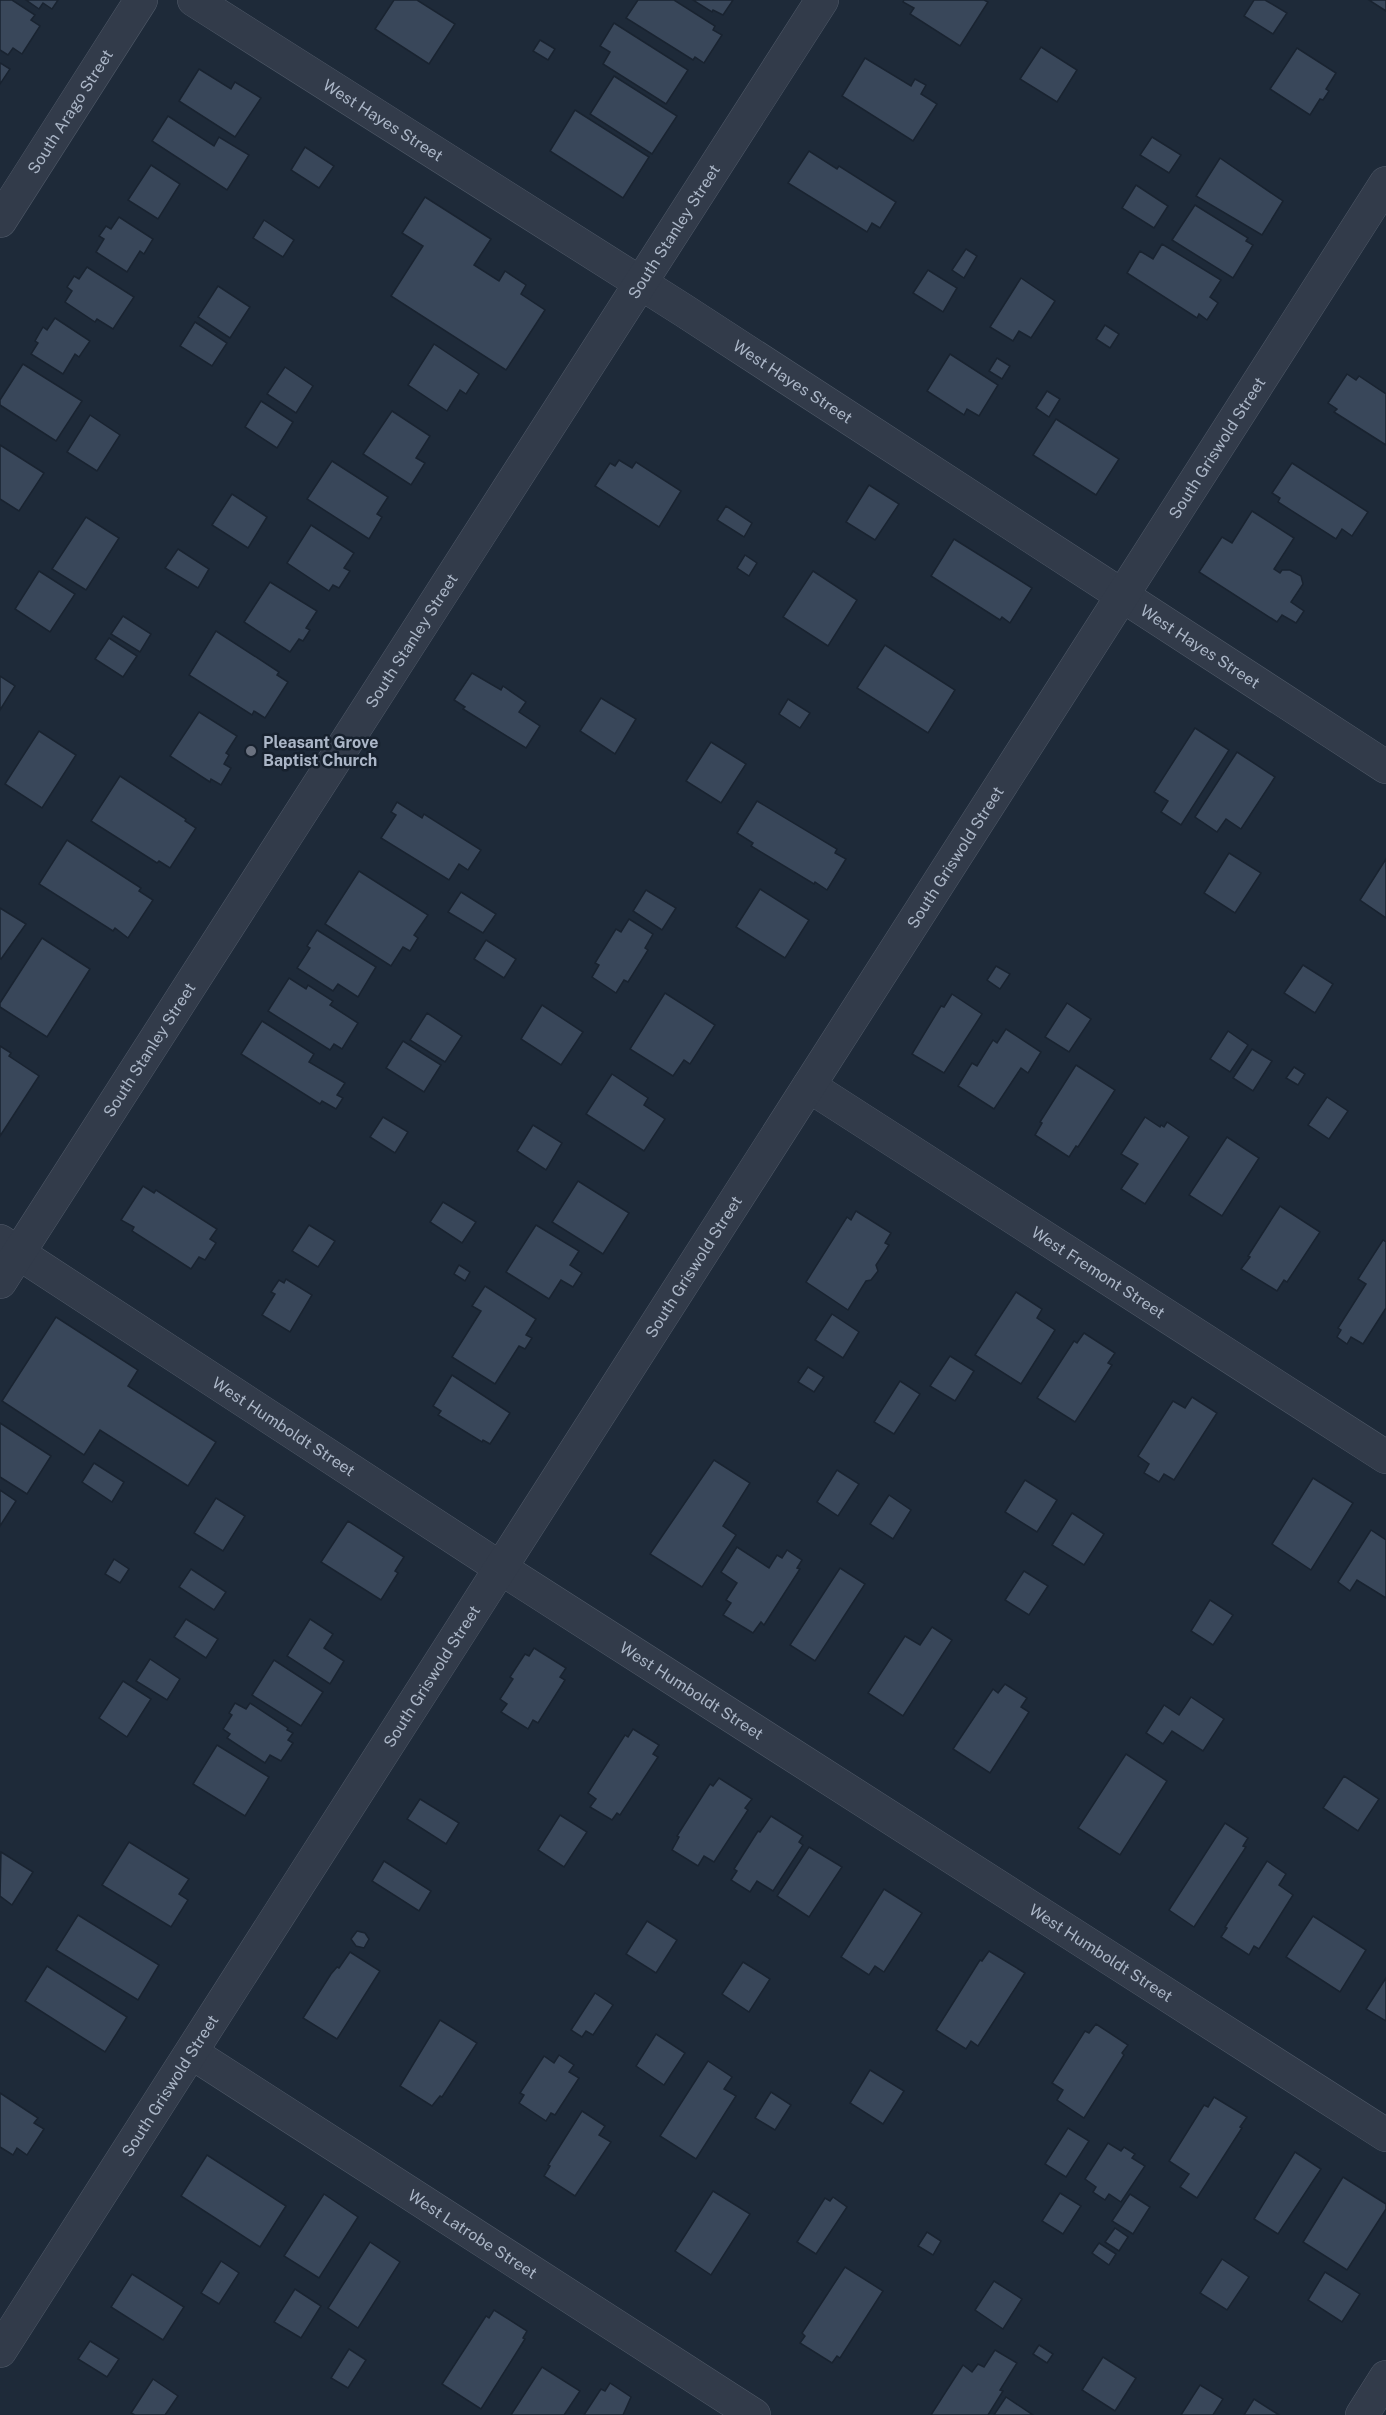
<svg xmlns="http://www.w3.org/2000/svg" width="1386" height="2415" font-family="'Public Sans',sans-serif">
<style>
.building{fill:#39475a;stroke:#192330;stroke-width:1.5}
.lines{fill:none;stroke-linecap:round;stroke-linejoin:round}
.minor-casing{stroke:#4f5968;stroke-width:34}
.minor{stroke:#323b4a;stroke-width:33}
.worship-dot{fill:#6b7280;stroke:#17212e;stroke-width:2}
.labels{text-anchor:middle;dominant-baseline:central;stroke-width:5;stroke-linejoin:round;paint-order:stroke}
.street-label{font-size:16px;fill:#abb6c7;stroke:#17212e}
.poi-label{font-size:16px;font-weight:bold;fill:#abb6c7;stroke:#17212e;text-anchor:start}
</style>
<rect width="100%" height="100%" fill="#1e2a39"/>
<g class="building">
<polygon points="0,0 12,0 35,15 31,20 40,26 22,54 13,48 8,55 0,50"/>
<polygon points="26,0 58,0 52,9 43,3 39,9"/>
<polygon points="394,0 417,0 455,24 429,64 375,29"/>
<polygon points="638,0 674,0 715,26 713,30 722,35 704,63 695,57 693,60 626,18"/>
<polygon points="693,0 733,0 723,15 713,10 712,12"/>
<polygon points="904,0 984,0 988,2 960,46 910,14 914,8 903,2"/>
<polygon points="1254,0 1265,0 1287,13 1273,34 1244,16"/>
<polygon points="1369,0 1386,0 1386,11"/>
<polygon points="614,23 688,70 666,104 603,64 610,52 600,46"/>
<polygon points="540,40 555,49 548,60 533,51"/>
<polygon points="1041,47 1077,70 1057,102 1020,79"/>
<polygon points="1297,48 1336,73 1326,89 1329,91 1323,100 1320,99 1310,115 1270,89"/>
<polygon points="865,58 911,86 915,79 926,85 921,94 937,104 913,141 842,96"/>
<polygon points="0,63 10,69 0,84"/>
<polygon points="199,69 231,89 235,82 261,98 235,137 179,101"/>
<polygon points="614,76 677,116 652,154 590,114"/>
<polygon points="575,110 649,157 623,198 550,151"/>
<polygon points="168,116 214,146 219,137 249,155 227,190 152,141"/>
<polygon points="1152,137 1181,155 1169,173 1140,155"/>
<polygon points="305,147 334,166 319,188 291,170"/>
<polygon points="809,151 837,169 839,166 896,202 880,228 872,223 867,232 788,183"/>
<polygon points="1220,158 1283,201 1262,235 1196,196"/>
<polygon points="151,165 180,184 158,219 128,200"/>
<polygon points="1136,185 1168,206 1154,228 1122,208"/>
<polygon points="425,197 491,239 474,265 499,281 505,271 526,285 521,294 545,310 506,370 391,296 423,246 402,233"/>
<polygon points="1195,205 1248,238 1246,241 1253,245 1233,278 1172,240"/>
<polygon points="119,217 153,239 144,254 140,251 127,272 96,252 104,239 99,236 106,226 111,229"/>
<polygon points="264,220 294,240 283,257 253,238"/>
<polygon points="1162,244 1221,280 1210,297 1218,303 1207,320 1199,314 1197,318 1127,273 1140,251 1153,259"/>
<polygon points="966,249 977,256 964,278 952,270"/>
<polygon points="87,267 134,297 113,329 97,319 95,322 65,302 72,291 67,287 74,276 79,279"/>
<polygon points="928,270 957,288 943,312 913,293"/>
<polygon points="1021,278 1055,301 1031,338 1019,331 1013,341 990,327"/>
<polygon points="218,286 250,307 230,338 198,317"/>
<polygon points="55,318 90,341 79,357 75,354 63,374 31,354 38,343 35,341 43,327 47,330"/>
<polygon points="195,322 227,343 212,366 180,346"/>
<polygon points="1105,325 1119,334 1110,348 1096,339"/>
<polygon points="434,344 479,374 466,394 460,390 447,411 408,385"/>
<polygon points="950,354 998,385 979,416 967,409 964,415 927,391"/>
<polygon points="997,358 1010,366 1002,379 989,371"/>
<polygon points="23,364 82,401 56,441 0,405 0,400"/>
<polygon points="285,367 313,386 296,413 267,394"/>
<polygon points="1347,374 1356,380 1359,376 1386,394 1386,445 1334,412 1337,409 1328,403"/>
<polygon points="1047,391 1060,399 1049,417 1036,408"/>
<polygon points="261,401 293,422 277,448 245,427"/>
<polygon points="392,411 430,436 416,458 425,463 411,485 363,454"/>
<polygon points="90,415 120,435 97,471 67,452"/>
<polygon points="1056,419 1119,459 1096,495 1033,455"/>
<polygon points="0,445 44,473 19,511 0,499"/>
<polygon points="619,460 632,468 636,462 681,491 659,527 595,486 610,463 615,466"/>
<polygon points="332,461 388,497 377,514 382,517 369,539 307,499"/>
<polygon points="1292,463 1368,512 1352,536 1342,529 1336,539 1278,502 1280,498 1272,493"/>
<polygon points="869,485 899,504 875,540 846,522"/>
<polygon points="232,494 267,517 248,548 212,525"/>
<polygon points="726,506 752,523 744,537 717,520"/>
<polygon points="1252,511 1294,538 1274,569 1280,573 1282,570 1290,570 1301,576 1303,584 1291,602 1304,611 1296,623 1282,615 1277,622 1199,572 1222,537 1232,543"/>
<polygon points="86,517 119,538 86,590 52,569"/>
<polygon points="311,525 354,553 344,568 350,571 339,588 333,585 329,591 287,563"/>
<polygon points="954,539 1032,588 1010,623 1002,617 1000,620 931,576"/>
<polygon points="178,549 209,569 198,588 165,568"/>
<polygon points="745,555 757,563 749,576 737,568"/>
<polygon points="39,571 75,594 50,632 15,609"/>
<polygon points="813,571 857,600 828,646 783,617"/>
<polygon points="270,582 317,611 306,628 310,630 303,641 299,639 290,652 244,622"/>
<polygon points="123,616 151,634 140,652 111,634"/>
<polygon points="216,631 279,672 277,675 288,682 265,718 254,711 252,715 189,675"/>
<polygon points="109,638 137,656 123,677 95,659"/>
<polygon points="885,645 955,690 928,733 857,688"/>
<polygon points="472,673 501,690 503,686 526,702 519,712 540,726 526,748 463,709 465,707 454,700"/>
<polygon points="0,676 15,686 0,710"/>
<polygon points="601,698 636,719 615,754 580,731"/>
<polygon points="788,699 810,713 800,728 779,714"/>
<polygon points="199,712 237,736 226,753 229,755 224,764 231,768 221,785 211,779 210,782 170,756"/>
<polygon points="1195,728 1229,750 1181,825 1161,812 1168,801 1154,792"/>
<polygon points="39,731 76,755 42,808 5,784"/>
<polygon points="711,742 746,764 721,803 686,781"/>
<polygon points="1237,752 1275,777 1241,829 1226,819 1217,832 1195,817"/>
<polygon points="120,776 186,819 185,821 196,828 170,868 159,861 157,863 91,821"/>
<polygon points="757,801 837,849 835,853 846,859 827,890 815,882 814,884 751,846 753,843 737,833"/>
<polygon points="397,802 422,818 424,814 481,850 468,870 459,864 449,880 381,838 396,815 391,812"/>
<polygon points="67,840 141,888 139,891 153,900 128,938 115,928 113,931 39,884"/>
<polygon points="1229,853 1261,873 1235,913 1204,893"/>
<polygon points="1386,859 1386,918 1360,900"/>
<polygon points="359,871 428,915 414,935 418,938 410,951 403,947 391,966 325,924"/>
<polygon points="760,889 809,920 785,958 736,927"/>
<polygon points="646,890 676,908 662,930 633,911"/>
<polygon points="461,892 496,914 483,933 448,912"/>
<polygon points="0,908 26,924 1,959 0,958"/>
<polygon points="629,919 653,934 645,948 648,950 628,982 624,980 616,993 592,977 599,965 595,963 616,929 621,932"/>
<polygon points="317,930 376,967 358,997 338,984 333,991 297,968 310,948 307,946"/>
<polygon points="42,938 90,969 47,1037 0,1007 0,1003"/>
<polygon points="486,940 516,959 504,978 474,959"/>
<polygon points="1303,965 1333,984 1315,1013 1284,993"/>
<polygon points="996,966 1010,974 1000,989 987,980"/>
<polygon points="289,978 306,989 308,985 333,1001 330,1005 358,1023 342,1049 334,1044 330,1050 268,1011"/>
<polygon points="665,993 715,1025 690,1064 684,1060 673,1076 630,1049"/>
<polygon points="952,994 982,1014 944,1073 912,1054 941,1006 944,1007"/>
<polygon points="1067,1003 1091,1019 1069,1052 1045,1037"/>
<polygon points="542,1005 583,1032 561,1065 521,1039"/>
<polygon points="427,1013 462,1036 445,1062 410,1040"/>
<polygon points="262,1021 314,1054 309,1062 345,1083 337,1095 343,1098 336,1109 322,1101 320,1104 241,1054"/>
<polygon points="1006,1029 1041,1052 1028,1073 1021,1068 994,1109 958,1086 972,1063 977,1066 993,1040 997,1043"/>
<polygon points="1228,1031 1248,1045 1230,1072 1210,1059"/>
<polygon points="403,1041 441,1065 424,1092 386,1068"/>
<polygon points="0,1046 11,1053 9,1056 39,1076 0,1136"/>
<polygon points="1252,1049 1272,1061 1253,1091 1233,1078"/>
<polygon points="1076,1065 1115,1090 1078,1147 1076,1146 1069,1157 1035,1135 1042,1123 1040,1122"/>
<polygon points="1294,1067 1305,1074 1298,1085 1286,1078"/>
<polygon points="612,1074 648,1098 644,1105 665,1119 644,1151 586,1114"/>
<polygon points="1327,1097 1348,1111 1329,1139 1308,1125"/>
<polygon points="383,1117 408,1132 395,1153 370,1137"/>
<polygon points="1145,1117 1160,1127 1161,1125 1164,1127 1167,1122 1189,1137 1145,1204 1121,1189 1138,1164 1121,1154"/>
<polygon points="533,1125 562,1143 546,1170 517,1151"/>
<polygon points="1227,1137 1259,1158 1222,1216 1189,1195"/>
<polygon points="578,1181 629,1213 603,1254 552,1222"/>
<polygon points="143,1186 154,1193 156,1190 217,1229 210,1239 216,1243 205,1260 199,1257 191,1269 132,1231 134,1227 121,1220"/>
<polygon points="443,1202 476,1222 462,1243 430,1222"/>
<polygon points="1280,1206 1320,1232 1287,1282 1284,1280 1277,1291 1241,1269 1250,1257 1248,1256"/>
<polygon points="856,1211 891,1233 885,1243 889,1245 876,1265 878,1271 871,1280 866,1281 848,1310 806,1282 847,1217 851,1220"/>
<polygon points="309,1225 335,1241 318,1267 292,1251"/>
<polygon points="536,1225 579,1251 570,1265 582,1273 573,1287 561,1280 549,1299 506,1272"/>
<polygon points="1383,1240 1386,1242 1386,1308 1363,1344 1351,1337 1347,1344 1337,1337 1341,1330 1338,1328 1366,1284 1358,1279"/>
<polygon points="459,1265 470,1272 465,1281 454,1274"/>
<polygon points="286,1279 312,1295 290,1332 262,1315 275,1294 271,1292 279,1280 284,1283"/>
<polygon points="485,1286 536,1319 526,1335 532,1338 525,1349 519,1346 495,1384 452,1357 481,1311 472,1306"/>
<polygon points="1016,1292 1042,1309 1037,1318 1055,1330 1021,1384 975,1355"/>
<polygon points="832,1314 859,1332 843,1358 815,1340"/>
<polygon points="56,1317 138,1370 128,1386 216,1442 188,1486 100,1430 84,1455 2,1401"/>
<polygon points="1084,1333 1115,1353 1108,1363 1112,1365 1075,1422 1037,1398 1074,1341 1077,1343"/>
<polygon points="950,1356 974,1371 955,1401 930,1386"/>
<polygon points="808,1367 824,1377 814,1392 798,1382"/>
<polygon points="452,1375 510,1413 490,1444 483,1440 482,1442 438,1415 441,1411 433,1406"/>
<polygon points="900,1381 920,1394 894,1434 874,1422"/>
<polygon points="1192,1397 1217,1413 1174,1480 1164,1474 1159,1482 1144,1473 1149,1464 1138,1456 1173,1401 1185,1408"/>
<polygon points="0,1423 51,1456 27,1494 0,1477"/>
<polygon points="714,1460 750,1483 723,1526 736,1535 702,1587 650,1554"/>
<polygon points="94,1463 124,1482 112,1502 82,1482"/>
<polygon points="837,1470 859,1484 838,1516 817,1502"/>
<polygon points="1313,1478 1353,1503 1311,1570 1272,1544"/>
<polygon points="1025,1480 1057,1500 1037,1532 1005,1512"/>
<polygon points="0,1490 16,1501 0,1526"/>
<polygon points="889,1495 911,1510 893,1539 870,1524"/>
<polygon points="216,1498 245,1516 223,1551 194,1533"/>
<polygon points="1072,1513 1104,1534 1084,1565 1052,1545"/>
<polygon points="348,1521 404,1557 395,1571 398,1573 381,1600 321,1562"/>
<polygon points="1371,1530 1386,1540 1386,1598 1357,1580 1350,1591 1338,1582"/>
<polygon points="737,1547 769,1568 777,1555 782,1558 787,1550 802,1560 797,1568 800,1569 764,1625 761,1622 753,1633 723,1615 731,1603 726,1600 737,1583 721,1572"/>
<polygon points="114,1559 129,1569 120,1583 105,1574"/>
<polygon points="840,1568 865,1584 815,1661 790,1645"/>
<polygon points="191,1569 226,1592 214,1610 179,1587"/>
<polygon points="1024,1571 1048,1586 1029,1615 1005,1600"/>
<polygon points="1210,1600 1233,1615 1213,1645 1191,1631"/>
<polygon points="186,1619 218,1639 206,1658 174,1637"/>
<polygon points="310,1619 333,1634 324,1648 344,1661 330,1684 287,1656"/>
<polygon points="932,1627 952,1640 903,1716 868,1693 905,1636 920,1645"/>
<polygon points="534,1648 566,1668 560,1677 565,1680 538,1723 533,1720 528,1729 501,1712 507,1704 500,1699 513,1679 510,1677 525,1654 529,1656"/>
<polygon points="150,1659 180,1679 167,1700 136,1681"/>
<polygon points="274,1660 323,1692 301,1726 252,1695"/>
<polygon points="123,1681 151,1699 127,1737 99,1718"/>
<polygon points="1005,1684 1027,1698 1021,1707 1029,1712 990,1773 953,1749 993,1689 998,1693"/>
<polygon points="1191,1697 1224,1719 1203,1751 1172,1731 1163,1744 1146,1733 1164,1705 1179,1715"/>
<polygon points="235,1703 246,1709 250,1703 288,1728 287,1730 293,1733 288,1740 293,1743 281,1761 270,1755 265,1763 227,1738 230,1734 223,1729 232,1715 229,1713"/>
<polygon points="633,1729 659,1745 653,1754 658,1757 620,1815 617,1813 612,1820 590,1807 596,1799 588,1793 625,1735 628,1737"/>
<polygon points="217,1745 269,1777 245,1816 193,1784"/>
<polygon points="1126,1754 1167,1781 1120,1855 1078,1828"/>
<polygon points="1344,1776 1379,1799 1358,1831 1323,1808"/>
<polygon points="719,1778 752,1799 745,1808 748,1810 714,1862 704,1856 698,1866 672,1850 679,1837 677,1836 710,1784 713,1786"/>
<polygon points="420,1799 459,1823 446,1844 407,1819"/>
<polygon points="560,1815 587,1832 564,1867 538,1850"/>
<polygon points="771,1816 803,1836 799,1842 803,1845 773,1891 757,1881 750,1892 731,1880 737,1871 734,1869 758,1831 760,1832"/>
<polygon points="1225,1823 1248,1838 1243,1846 1246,1847 1194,1927 1169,1910"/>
<polygon points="129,1842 189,1879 179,1894 188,1900 171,1927 102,1885"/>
<polygon points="809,1847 842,1867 809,1917 777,1896"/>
<polygon points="1,1852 33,1872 12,1905 0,1896"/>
<polygon points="384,1861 431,1891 419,1911 372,1881"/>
<polygon points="1267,1861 1286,1874 1279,1885 1293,1895 1259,1949 1254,1946 1249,1955 1221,1937 1227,1928 1225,1927"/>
<polygon points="884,1889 922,1913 884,1972 875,1966 869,1975 841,1957"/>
<polygon points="78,1915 159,1965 138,2000 56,1950"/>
<polygon points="1313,1916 1366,1950 1340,1992 1286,1957"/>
<polygon points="647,1921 677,1940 656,1973 626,1954"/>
<polygon points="357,1931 365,1933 369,1939 364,1948 356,1946 351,1939"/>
<polygon points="989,1951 1025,1973 978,2046 971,2041 966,2049 936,2030 980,1960 982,1961"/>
<polygon points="350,1952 380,1971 337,2039 303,2018 331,1974 337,1967 339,1968"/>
<polygon points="743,1962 770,1979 749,2012 722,1994"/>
<polygon points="47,1966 127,2017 105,2052 25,2001"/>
<polygon points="1386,1978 1386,2021 1366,2009"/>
<polygon points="595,1993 613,2005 593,2035 586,2031 582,2037 571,2030"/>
<polygon points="440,2020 477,2043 442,2097 440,2096 432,2106 400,2086"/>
<polygon points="1096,2024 1128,2045 1122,2053 1124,2055 1084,2118 1057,2100 1063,2090 1052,2083 1085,2031 1089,2033"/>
<polygon points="656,2034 685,2053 664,2085 636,2066"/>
<polygon points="559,2055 574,2065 569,2072 579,2078 555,2115 551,2113 546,2121 519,2103 524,2095 520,2093 544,2056 554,2063"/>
<polygon points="708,2061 732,2077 724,2089 736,2096 696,2159 660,2136"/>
<polygon points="870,2070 904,2091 883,2124 850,2103"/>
<polygon points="771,2092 791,2105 775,2130 755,2118"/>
<polygon points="0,2093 38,2118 34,2123 44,2129 27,2155 17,2148 13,2155 0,2147"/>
<polygon points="1214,2097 1247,2117 1240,2127 1242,2128 1197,2198 1180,2187 1189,2174 1169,2161 1204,2105 1208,2107"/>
<polygon points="582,2111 605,2126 599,2135 611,2142 575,2196 544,2176 550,2166 548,2165"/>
<polygon points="1068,2128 1089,2141 1066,2177 1045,2164"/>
<polygon points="1108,2143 1121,2151 1124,2147 1135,2154 1132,2158 1145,2166 1121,2202 1109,2194 1105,2200 1093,2192 1096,2187 1085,2179"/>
<polygon points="1295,2152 1321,2169 1278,2234 1254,2219"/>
<polygon points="207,2155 286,2206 260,2247 181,2196"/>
<polygon points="1343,2177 1386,2204 1386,2209 1347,2270 1303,2242"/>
<polygon points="713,2191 750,2214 711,2275 675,2251"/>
<polygon points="1060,2193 1081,2206 1063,2234 1042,2221"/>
<polygon points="324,2194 358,2217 319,2278 284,2256"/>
<polygon points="1130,2194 1150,2207 1133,2234 1112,2221"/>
<polygon points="833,2197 847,2207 816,2254 797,2242 825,2198 830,2201"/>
<polygon points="1115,2228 1128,2237 1119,2251 1105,2242"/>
<polygon points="927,2232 941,2241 933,2255 918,2246"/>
<polygon points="370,2242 400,2262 358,2328 328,2308"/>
<polygon points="1099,2243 1116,2254 1109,2265 1092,2253"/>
<polygon points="1222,2259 1249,2277 1227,2310 1200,2293"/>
<polygon points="221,2261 239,2273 219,2304 201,2293"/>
<polygon points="845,2267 883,2291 840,2358 837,2356 832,2363 800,2343 805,2336 802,2333"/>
<polygon points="1325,2272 1360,2294 1342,2322 1308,2300"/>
<polygon points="132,2274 184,2307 163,2340 111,2307"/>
<polygon points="994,2281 1022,2299 1003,2329 975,2310"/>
<polygon points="295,2289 321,2306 301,2338 274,2322"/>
<polygon points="494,2310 527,2331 523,2338 525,2339 481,2409 442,2384 486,2316 489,2318"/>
<polygon points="90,2341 119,2359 107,2377 78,2359"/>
<polygon points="1039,2345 1053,2354 1047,2363 1033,2354"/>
<polygon points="349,2349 366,2360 348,2388 331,2378"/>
<polygon points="995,2350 1017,2363 1000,2390 1003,2391 988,2415 931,2415 963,2365 972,2372 978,2364 984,2367"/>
<polygon points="1103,2357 1136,2378 1115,2411 1082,2390"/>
<polygon points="542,2367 580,2391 564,2415 511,2415"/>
<polygon points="153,2379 178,2396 165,2415 135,2415 131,2413"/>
<polygon points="610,2383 631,2397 623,2415 584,2415 601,2389 605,2391"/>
<polygon points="1200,2385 1223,2399 1213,2415 1181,2415"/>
<polygon points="1006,2397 1033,2415 994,2415"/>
<polygon points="1254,2399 1279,2415 1244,2415"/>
</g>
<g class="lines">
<defs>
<g id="minor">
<path id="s1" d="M194 0 683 310 1386 767"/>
<path id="s2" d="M0 221 141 0"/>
<path id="s3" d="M809 1086 1386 1457"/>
<path id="s4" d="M0 1241 502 1569 1386 2135"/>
<path id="s5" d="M0 1282 822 0"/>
<path id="s6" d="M192 2053 754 2415"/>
<path id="s7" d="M0 2351 1386 183"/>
<polyline points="1362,2415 1386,2377"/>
</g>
</defs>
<use href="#minor" class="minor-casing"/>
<use href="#minor" class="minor"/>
</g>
<circle class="worship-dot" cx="251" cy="751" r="6"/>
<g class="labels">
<g class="street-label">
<text stroke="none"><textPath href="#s2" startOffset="130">South Arago Street</textPath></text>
<text stroke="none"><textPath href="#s1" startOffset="224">West Hayes Street</textPath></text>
<text stroke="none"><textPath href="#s5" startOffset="1248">South Stanley Street</textPath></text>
<text stroke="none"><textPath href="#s1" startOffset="710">West Hayes Street</textPath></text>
<text stroke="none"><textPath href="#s7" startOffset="2259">South Griswold Street</textPath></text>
<text stroke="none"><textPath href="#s5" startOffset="762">South Stanley Street</textPath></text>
<text stroke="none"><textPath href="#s1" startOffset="1196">West Hayes Street</textPath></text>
<text stroke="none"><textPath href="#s7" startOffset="1773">South Griswold Street</textPath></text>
<text stroke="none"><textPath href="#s5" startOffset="276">South Stanley Street</textPath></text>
<text stroke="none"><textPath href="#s7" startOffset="1287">South Griswold Street</textPath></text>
<text stroke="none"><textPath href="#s3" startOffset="344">West Fremont Street</textPath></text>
<text stroke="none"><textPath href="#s4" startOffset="339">West Humboldt Street</textPath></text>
<text stroke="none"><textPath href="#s7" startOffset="801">South Griswold Street</textPath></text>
<text stroke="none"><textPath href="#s4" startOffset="825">West Humboldt Street</textPath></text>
<text stroke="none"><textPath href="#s4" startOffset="1311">West Humboldt Street</textPath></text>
<text stroke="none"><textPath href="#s7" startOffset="315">South Griswold Street</textPath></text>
<text stroke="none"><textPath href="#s6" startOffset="334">West Latrobe Street</textPath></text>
</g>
<g class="poi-label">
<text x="263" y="742">Pleasant Grove<tspan x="263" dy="18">Baptist Church</tspan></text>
</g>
</g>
</svg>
